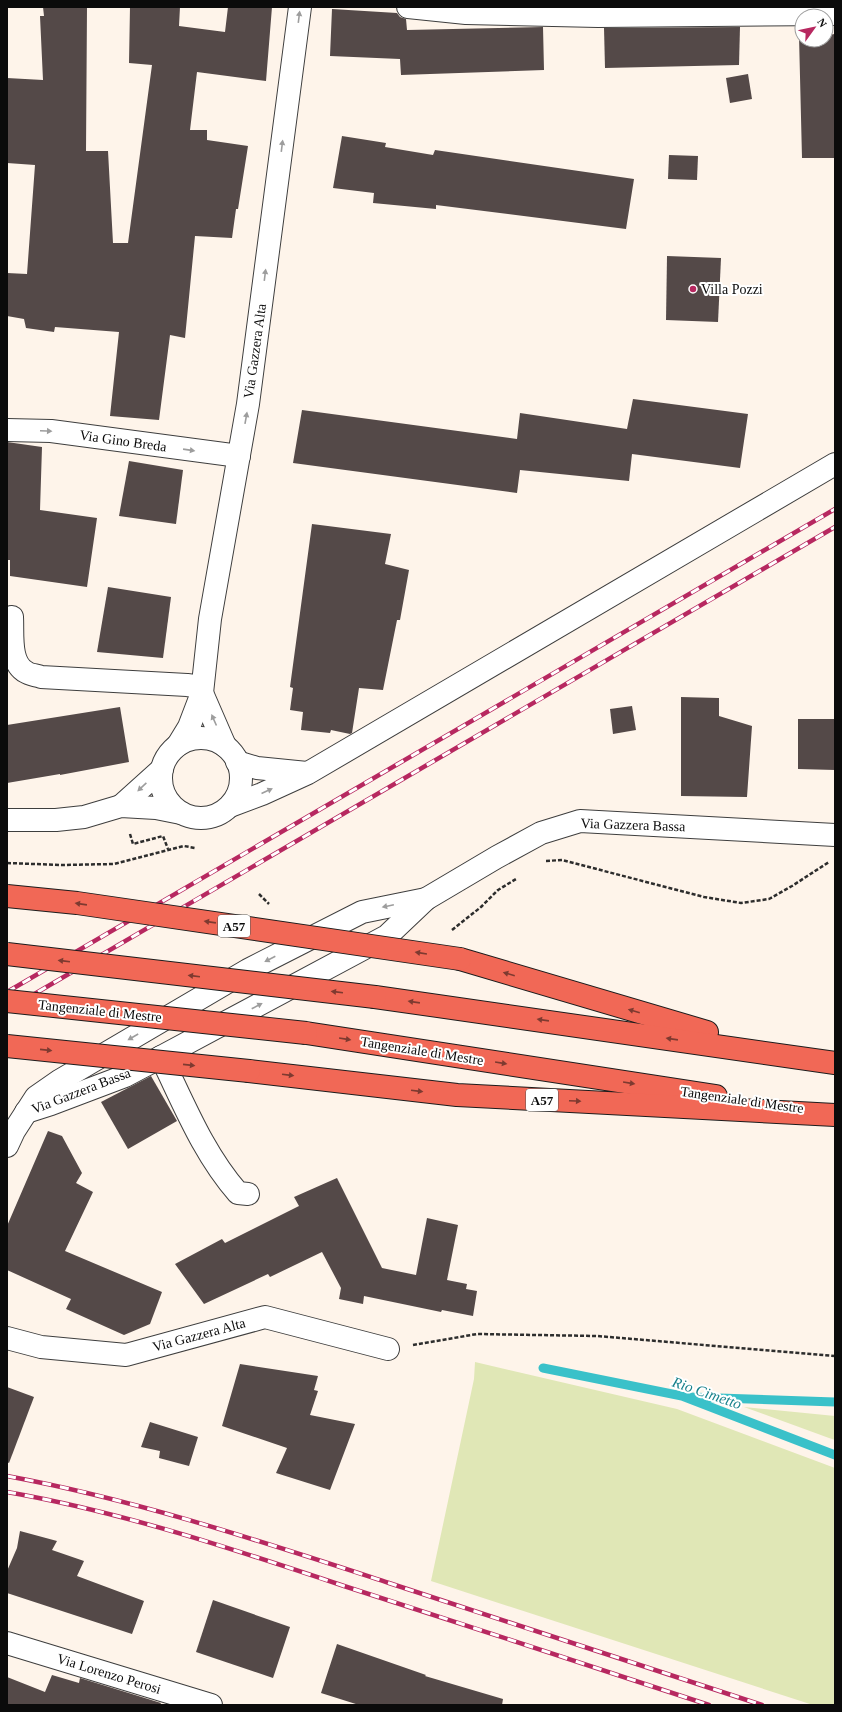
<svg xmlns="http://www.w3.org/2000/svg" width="842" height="1712" font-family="Georgia,serif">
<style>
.green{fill:#e0e7b6}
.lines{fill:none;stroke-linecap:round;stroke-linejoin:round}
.stream{stroke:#3ac1c9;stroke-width:9}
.building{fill:#544948}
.minor-casing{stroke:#3e3e3e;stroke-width:24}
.highway-casing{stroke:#1c1c1c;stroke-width:24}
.path{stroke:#2d2d2d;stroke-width:2.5;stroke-dasharray:4 2;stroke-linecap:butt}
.minor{stroke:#fff;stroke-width:22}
.highway{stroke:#f16856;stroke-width:22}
.rail-casing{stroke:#b72860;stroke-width:4.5}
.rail{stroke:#fff;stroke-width:3;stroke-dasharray:9;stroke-linecap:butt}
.highway-bridge-casing{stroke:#1c1c1c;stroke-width:24;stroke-linecap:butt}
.highway-bridge{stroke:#f16856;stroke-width:22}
.oneway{fill:#9d9d9d}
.oneway2{fill:#7e3a30}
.poi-dot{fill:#b72860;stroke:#fff;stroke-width:1.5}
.labels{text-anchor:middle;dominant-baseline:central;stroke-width:4;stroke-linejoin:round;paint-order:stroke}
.shield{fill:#fff;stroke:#545454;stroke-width:1}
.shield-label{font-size:13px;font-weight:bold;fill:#0b0b0b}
.poi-label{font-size:14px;fill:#0b0b0b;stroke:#fff;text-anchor:start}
.street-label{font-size:14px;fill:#0b0b0b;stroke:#fff}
.water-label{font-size:15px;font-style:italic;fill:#18818b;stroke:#fff}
</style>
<rect width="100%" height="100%" fill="#fef4ea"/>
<g class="green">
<polygon points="475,1362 677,1409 835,1468 835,1705 813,1705 431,1581 474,1379"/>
<polygon points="744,1407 835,1416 835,1440 829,1438"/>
</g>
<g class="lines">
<g class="stream">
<polyline points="543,1368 682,1396 835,1455"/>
<polyline points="689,1397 835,1402"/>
</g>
</g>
<g class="building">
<polygon points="43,7 87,7 86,151 108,151 113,243 128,243 152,65 129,63 130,7 180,7 179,26 225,32 228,7 272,7 266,81 197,72 190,130 207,130 207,140 248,146 238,209 236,209 232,238 195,236 185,338 170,335 159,420 110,416 119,332 55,327 54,332 26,328 24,319 7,316 7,273 27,274 35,165 7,163 7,78 43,80 40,16 44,16"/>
<polygon points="332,9 397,13 400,17 406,19 407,30 543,27 544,70 401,75 400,59 330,56"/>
<polygon points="740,27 739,65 605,68 604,28"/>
<polygon points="835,34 835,158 802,158 799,36 802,36 802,40 826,40 826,35"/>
<polygon points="748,74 752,99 730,103 726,78"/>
<polygon points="342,136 386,143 385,147 433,155 435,150 634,179 626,229 436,205 436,209 373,203 374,193 333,188"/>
<polygon points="669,155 698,156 697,180 668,179"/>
<polygon points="667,256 721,258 718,322 666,320"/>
<polygon points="633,399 748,414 740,468 632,454 629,481 520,470 517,493 293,463 302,410 517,439 520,413 627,429"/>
<polygon points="7,442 42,447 40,510 97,518 87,587 10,576 10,560 7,560"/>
<polygon points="129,461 183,470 176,524 119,516"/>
<polygon points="312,524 391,534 385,564 409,570 400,620 397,620 383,690 359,688 352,733 350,734 331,730 330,733 301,730 303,712 290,710 293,688 290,687"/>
<polygon points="108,587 171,597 163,658 97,652"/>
<polygon points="681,697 719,698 719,716 752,726 747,797 681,796"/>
<polygon points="632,706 636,730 613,734 610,709"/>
<polygon points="120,707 129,762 60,775 60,774 7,783 7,725"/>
<polygon points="798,719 835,719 835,770 798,769"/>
<polygon points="151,1076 177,1121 128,1149 101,1102"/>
<polygon points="48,1131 62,1136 82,1173 76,1183 93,1192 65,1251 162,1292 150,1324 124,1335 66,1309 71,1299 7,1270 7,1226"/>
<polygon points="337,1178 382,1268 416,1275 427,1218 458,1225 447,1280 467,1284 466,1289 477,1291 473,1316 442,1310 441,1312 364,1296 363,1304 339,1299 341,1288 322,1252 270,1277 268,1274 204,1304 175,1264 222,1239 225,1243 299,1206 294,1197"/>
<polygon points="240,1364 318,1376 314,1390 318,1391 310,1415 355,1424 330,1490 276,1473 287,1448 222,1426"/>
<polygon points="7,1387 34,1397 9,1463 7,1462"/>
<polygon points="150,1422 198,1437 189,1466 159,1458 160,1451 141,1447"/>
<polygon points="20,1531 57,1541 52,1550 84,1561 77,1576 144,1601 132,1634 7,1593 7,1571 17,1548"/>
<polygon points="213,1600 290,1627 273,1678 196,1652"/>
<polygon points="337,1644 426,1675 425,1676 503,1699 502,1705 359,1705 321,1693"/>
<polygon points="52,1675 79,1683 80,1678 161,1703 160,1705 7,1705 7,1677 45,1692"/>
</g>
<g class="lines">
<defs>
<g id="minor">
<polyline points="408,7 466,13 598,16 835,14"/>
<polyline points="7,430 51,431 239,456"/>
<path d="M12 617C13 634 9 663 26 672 30 675 37 675 41 677L187 685 202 687"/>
<polyline points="202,693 225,746"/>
<circle cx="201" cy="778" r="40"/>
<polyline points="178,745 189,727 202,693 210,619 248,404 300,7"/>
<polyline points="237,762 257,768 307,773"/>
<polyline points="121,806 162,769"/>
<polyline points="230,806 262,794 308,773 835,464"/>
<polyline points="7,820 56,820 84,817 121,806 156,808 181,813"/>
<path d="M161 1057C184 1104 203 1153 238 1193L248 1194"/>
<polyline points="26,1112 51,1104 125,1076 161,1057 387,936 426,899 497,857 541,833 580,821 835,835"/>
<polyline points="7,1146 14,1131 36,1097 59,1081 248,970 362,912 426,899"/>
<polyline points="7,1338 41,1347 126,1355 265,1317 388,1349"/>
<polyline points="7,1643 211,1705"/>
</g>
<g id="highway">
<polyline points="460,959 707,1032"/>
<polyline points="375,997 835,1063"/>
<polyline points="306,1033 716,1096"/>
<polyline points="249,1071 457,1095 835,1115"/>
</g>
</defs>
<use href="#minor" class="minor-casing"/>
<use href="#highway" class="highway-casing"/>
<g class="path">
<polyline points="130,834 133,844 163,836 168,849"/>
<polyline points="546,861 562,860 704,897 741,903 769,899 792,886 829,862"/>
<polyline points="7,863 61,865 114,864 184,846 195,848"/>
<polyline points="259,894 269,904"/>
<polyline points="452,930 481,907 498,890 516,879"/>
<polyline points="413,1345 477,1334 597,1336 835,1356"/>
</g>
<use href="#minor" class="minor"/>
<use href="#highway" class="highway"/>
<defs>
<g id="rail">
<polyline points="7,992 835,509"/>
<polyline points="7,1010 835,527"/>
<path d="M7 1476C137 1500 263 1542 389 1583 513 1624 638 1664 762 1705"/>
<path d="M7 1492C122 1512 233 1549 344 1586 466 1625 587 1665 709 1705"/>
</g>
</defs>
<use href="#rail" class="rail-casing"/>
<use href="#rail" class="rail"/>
<defs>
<g id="highway-bridge">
<polyline points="7,896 77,903 460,959"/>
<polyline points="7,954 375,997"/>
<polyline points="7,1001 306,1033"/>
<polyline points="7,1046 249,1071"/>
</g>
</defs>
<use href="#highway-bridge" class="highway-bridge-casing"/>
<use href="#highway-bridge" class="highway-bridge"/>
</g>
<defs><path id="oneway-solid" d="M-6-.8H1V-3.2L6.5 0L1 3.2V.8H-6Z"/></defs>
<g class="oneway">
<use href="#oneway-solid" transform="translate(299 17) rotate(-83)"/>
<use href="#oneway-solid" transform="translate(282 146) rotate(-83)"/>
<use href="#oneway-solid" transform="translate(265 275) rotate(-83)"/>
<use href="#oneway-solid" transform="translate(246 418) rotate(-80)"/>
<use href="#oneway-solid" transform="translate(46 431) rotate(2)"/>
<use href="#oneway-solid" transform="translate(189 450) rotate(8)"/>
<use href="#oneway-solid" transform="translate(214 720) rotate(-114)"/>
<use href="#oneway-solid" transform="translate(142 787) rotate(137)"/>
<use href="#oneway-solid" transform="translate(267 791) rotate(-24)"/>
<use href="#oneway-solid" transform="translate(388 906) rotate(168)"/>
<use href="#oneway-solid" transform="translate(270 959) rotate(153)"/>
<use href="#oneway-solid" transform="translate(257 1006) rotate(-28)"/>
<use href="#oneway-solid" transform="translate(133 1037) rotate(150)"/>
</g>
<g class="oneway2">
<use href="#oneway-solid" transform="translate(81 904) rotate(-172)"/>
<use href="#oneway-solid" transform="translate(210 922) rotate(-172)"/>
<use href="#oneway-solid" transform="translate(421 953) rotate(-171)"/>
<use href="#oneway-solid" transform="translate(64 961) rotate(-173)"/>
<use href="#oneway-solid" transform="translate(509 974) rotate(-164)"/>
<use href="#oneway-solid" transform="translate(194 976) rotate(-173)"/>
<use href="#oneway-solid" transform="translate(337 992) rotate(-173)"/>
<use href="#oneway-solid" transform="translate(414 1002) rotate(-172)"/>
<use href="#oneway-solid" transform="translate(634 1011) rotate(-164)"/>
<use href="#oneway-solid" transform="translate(543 1020) rotate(-172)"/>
<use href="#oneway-solid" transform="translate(345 1039) rotate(9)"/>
<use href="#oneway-solid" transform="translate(672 1039) rotate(-172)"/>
<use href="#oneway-solid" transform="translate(46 1050) rotate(6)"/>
<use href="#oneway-solid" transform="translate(501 1063) rotate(9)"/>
<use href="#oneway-solid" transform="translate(189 1065) rotate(6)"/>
<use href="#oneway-solid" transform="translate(288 1075) rotate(7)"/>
<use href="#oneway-solid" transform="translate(629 1083) rotate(9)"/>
<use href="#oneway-solid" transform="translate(417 1091) rotate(7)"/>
<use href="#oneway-solid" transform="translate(575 1101) rotate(3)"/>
</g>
<circle class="poi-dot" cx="693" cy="289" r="4"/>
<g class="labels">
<g class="shield">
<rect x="218" y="915" width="32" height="22" rx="3"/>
<rect x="526" y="1089" width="32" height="22" rx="3"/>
</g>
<g class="shield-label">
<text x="234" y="926">A57</text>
<text x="542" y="1100">A57</text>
</g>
<g class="poi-label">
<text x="701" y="289">Villa Pozzi</text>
</g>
<g class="street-label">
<text transform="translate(255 351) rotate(-82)">Via Gazzera Alta</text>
<text transform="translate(123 441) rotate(8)">Via Gino Breda</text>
<text transform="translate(633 825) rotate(2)">Via Gazzera Bassa</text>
<text transform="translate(100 1011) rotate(6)">Tangenziale di Mestre</text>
<text transform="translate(422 1051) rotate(9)">Tangenziale di Mestre</text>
<text transform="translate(81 1091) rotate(-21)">Via Gazzera Bassa</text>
<text transform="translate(742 1100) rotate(8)">Tangenziale di Mestre</text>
<text transform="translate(199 1335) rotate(-15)">Via Gazzera Alta</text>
<text transform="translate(109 1674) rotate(17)">Via Lorenzo Perosi</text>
</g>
<g class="water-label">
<text transform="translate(707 1393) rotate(19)">Rio Cimetto</text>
</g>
</g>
<rect width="842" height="1712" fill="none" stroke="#0b0b0b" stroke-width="16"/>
<g transform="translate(814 28) rotate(57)"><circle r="19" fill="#ffffff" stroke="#9d9d9d"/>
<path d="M0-3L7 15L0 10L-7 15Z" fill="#b72860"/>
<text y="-6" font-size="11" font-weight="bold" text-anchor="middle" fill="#0b0b0b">N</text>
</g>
</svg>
